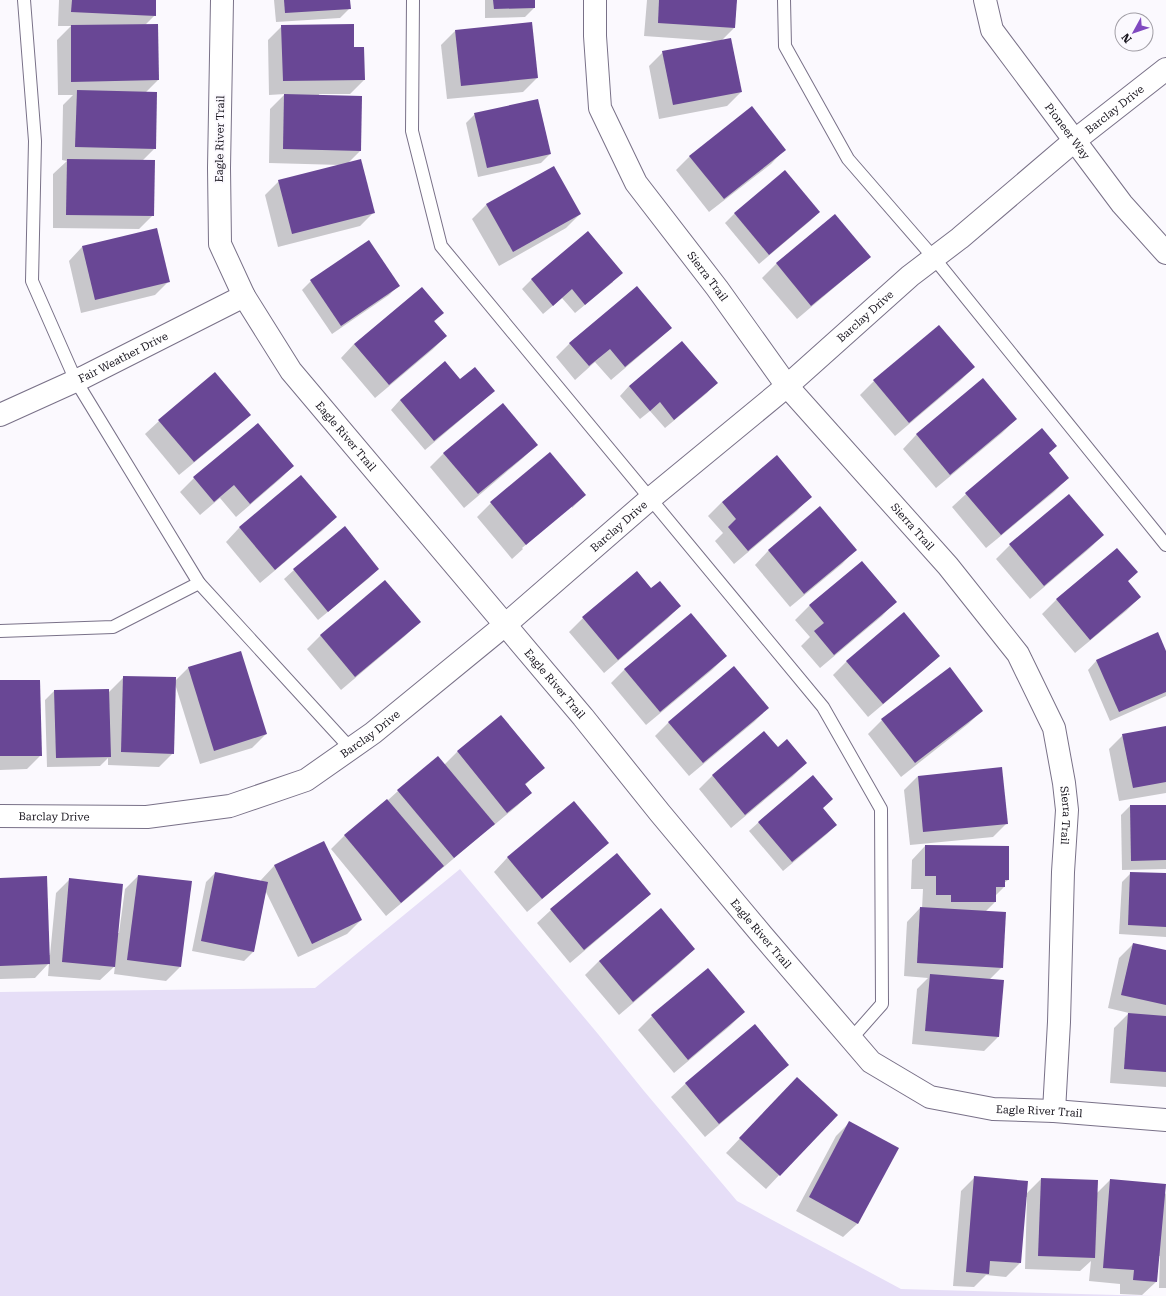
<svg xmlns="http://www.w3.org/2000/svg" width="1166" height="1296" font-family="'Roboto Serif',serif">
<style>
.green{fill:#e6def7}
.shadow{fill:#0003}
.building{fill:#694795}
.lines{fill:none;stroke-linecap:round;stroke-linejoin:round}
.service-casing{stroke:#797188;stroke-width:14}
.minor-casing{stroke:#797188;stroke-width:24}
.service{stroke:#fff;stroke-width:12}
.minor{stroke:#fff;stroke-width:22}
.labels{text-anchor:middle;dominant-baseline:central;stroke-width:4;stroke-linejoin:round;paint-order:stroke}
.street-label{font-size:11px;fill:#19161f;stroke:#fbf9fe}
</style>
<rect width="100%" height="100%" fill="#fbf9fe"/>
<polygon class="green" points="460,869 598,1034 644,1091 737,1201 901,1289 1154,1296 0,1296 0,992 315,988"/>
<g class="shadow">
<polygon points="59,0 155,0 155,15 145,25 158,80 145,93 155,148 142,161 153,215 139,229 53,228 53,174 67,161 62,160 63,105 73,95 58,95 57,40 71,26 58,26"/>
<polygon points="274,0 349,0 350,8 340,18 276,22"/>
<polygon points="485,0 534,0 534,8 525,17 485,18"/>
<polygon points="647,0 736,0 734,28 721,41 741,92 727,106 659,119 649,66 663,52 715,41 644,36"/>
<polygon points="282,26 353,48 364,80 350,94 319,94 319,96 361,97 360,151 347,164 374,212 360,226 278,247 265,195 279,181 341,165 269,163 270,109 285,94 269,95 268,40"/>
<polygon points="455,31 537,78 523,92 447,99 441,45"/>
<polygon points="475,114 550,154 541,163 478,177 466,123"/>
<polygon points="784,150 771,164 709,212 676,170 690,156"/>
<polygon points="553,168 580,214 566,228 499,266 472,219 486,205"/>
<polygon points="785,171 819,212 810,221 759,264 725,223 734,214"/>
<polygon points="835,215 869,257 855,270 797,319 762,278 776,264"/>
<polygon points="588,232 613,282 575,313 562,298 543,314 522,289 531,280"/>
<polygon points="82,247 169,281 155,295 81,313 69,261"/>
<polygon points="311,281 398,286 389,295 332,334 302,290"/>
<polygon points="442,313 434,322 446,336 432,350 375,398 341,358 354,344"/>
<polygon points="671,328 657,341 611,380 595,362 575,380 556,357 570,343"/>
<polygon points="445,363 460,381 484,400 425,450 391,410 400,400"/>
<polygon points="974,367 960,381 895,436 860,395 874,381"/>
<polygon points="983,379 1016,419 1002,433 936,488 903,449 916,435"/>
<polygon points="716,383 707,393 665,428 650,411 640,419 620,396 629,386"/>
<polygon points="249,414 236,428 179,475 145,434 159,421"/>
<polygon points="537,444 523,458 464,508 430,467 444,453"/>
<polygon points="550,453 585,495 572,508 572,506 522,548 523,549 512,559 477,517 491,503"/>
<polygon points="1048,454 1068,478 1054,492 986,548 952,507 966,494"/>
<polygon points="293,466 279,480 236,517 220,498 200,515 180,492 194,478"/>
<polygon points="301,476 336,517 322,531 260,583 226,542 239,528"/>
<polygon points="810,497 797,511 734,564 715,541 723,533 708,516 722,502"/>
<polygon points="820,508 855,550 842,564 790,607 755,565 768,551"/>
<polygon points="345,528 378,569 369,578 318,620 284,579 294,570"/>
<polygon points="1103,535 1089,549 1030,599 996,559 1010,545"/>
<polygon points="1117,549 1127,582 1140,597 1126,611 1075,653 1042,614 1056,600"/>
<polygon points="862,562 895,602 882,616 820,668 801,646 810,637 795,620 809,606"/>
<polygon points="637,572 651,589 680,606 666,620 604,673 569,632 583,618"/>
<polygon points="419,622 405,636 341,690 307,649 321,635"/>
<polygon points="240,652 266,734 252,748 200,764 175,684 173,753 159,767 108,765 108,758 100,766 47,767 45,700 54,691 108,693 124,677 175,681 188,668"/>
<polygon points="1166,653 1166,696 1110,721 1088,670 1097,660"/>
<polygon points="726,656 712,670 646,725 611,683 625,669"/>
<polygon points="939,656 925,669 868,717 833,675 847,661"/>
<polygon points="0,681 41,755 27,769 0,770"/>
<polygon points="768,708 754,722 689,776 655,736 669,722"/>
<polygon points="982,711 968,724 901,777 868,734 882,720"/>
<polygon points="501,716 543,768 525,785 531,793 517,806 493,826 492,825 479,837 439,871 439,870 429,880 386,916 331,849 344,836 387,801 398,791 438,757 444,765 457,752"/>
<polygon points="1166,727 1166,793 1119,801 1109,749 1123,735"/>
<polygon points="764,732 778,748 806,763 792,777 731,828 699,789 712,776"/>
<polygon points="918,776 1007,823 993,837 910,845 904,790"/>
<polygon points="574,802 607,843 593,856 527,912 494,872 507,858"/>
<polygon points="1130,806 1166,806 1166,869 1122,870 1121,815"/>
<polygon points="822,808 836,825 827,834 783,871 749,831 759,822"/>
<polygon points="324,843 361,920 347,934 298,957 265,890 253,952 244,961 192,951 206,882 215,873 262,882 261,880 274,866"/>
<polygon points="925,846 1008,880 1004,883 1004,887 995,896 995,902 985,912 1002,967 989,980 998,1037 984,1051 912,1044 917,989 928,978 904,976 907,922 920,908 922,909 923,889 911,889 912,860"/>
<polygon points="1131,873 1166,874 1166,937 1119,934 1122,882"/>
<polygon points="138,876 180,967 166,981 114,974 115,966 100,980 48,976 49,963 35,978 0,979 0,879 49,955 50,955 56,893 70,879 117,933 119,933 125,889"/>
<polygon points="650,894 636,907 570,963 537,923 551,910"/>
<polygon points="661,909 694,949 680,963 619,1015 585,975 599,961"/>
<polygon points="1133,944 1166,951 1166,1087 1110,1083 1114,1028 1129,1013 1108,1008 1119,958"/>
<polygon points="708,969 744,1012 730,1026 674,1073 638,1030 652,1016"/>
<polygon points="755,1025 788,1065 774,1078 705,1137 671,1097 685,1084"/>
<polygon points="784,1092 836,1115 766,1189 726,1153"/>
<polygon points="850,1122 897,1148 857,1224 843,1237 796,1211 836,1136"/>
<polygon points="975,1177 1026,1194 1041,1179 1096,1194 1110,1180 1164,1196 1166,1193 1166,1288 1159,1288 1160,1256 1158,1256 1156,1282 1142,1295 1120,1294 1120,1284 1089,1281 1091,1261 1080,1271 1025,1269 1027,1197 1026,1197 1020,1263 1006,1277 986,1275 974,1287 953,1286 961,1191"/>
</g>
<g class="building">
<polygon points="72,0 156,0 156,16 71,12"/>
<polygon points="284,0 350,0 351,9 285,13"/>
<polygon points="493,0 535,0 535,8 494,9"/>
<polygon points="659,0 737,0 735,28 658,23"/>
<polygon points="532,22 538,78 461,86 455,30"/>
<polygon points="158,24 159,80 71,82 71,25"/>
<polygon points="354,24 354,47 364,47 365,80 283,81 281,25"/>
<polygon points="731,38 742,92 673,105 662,51"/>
<polygon points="77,90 157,92 156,149 75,147"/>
<polygon points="284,94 362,96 361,151 283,149"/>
<polygon points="538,99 551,154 487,168 474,113"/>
<polygon points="752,106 786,150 724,199 689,156"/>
<polygon points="67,159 155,160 154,216 66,215"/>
<polygon points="361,159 375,213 292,234 278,180"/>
<polygon points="554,166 581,214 513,252 486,204"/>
<polygon points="785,170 820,212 769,255 734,213"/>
<polygon points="835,214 871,257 811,306 776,263"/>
<polygon points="157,228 170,282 95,300 82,246"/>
<polygon points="588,231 623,273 585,305 572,289 553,306 531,279"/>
<polygon points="369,240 400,286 341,326 310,280"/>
<polygon points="637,286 672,328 625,367 610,349 589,366 569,343"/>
<polygon points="422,287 444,313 434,321 447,336 389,385 354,344"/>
<polygon points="939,325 975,367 909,423 873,380"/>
<polygon points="682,341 718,383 674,420 660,402 650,411 629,386"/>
<polygon points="445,361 460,379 475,367 495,391 434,441 400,400"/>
<polygon points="215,372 251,415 194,462 158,420"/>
<polygon points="983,378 1017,419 950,475 916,434"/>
<polygon points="503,403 538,445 478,494 443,453"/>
<polygon points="258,423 294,466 250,504 234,485 214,502 193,477"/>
<polygon points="1042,428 1057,446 1049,453 1069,478 1001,535 965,493"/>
<polygon points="550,452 586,495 526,545 490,502"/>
<polygon points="777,455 812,497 748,551 728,527 736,519 722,502"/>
<polygon points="301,475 337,517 275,570 239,527"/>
<polygon points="1069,494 1104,535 1044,586 1009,544"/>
<polygon points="820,506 857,550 804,594 768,550"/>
<polygon points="345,526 379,569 328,612 293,569"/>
<polygon points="1117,548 1138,572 1128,581 1141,597 1090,640 1056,599"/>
<polygon points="862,561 897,602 834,655 814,631 824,623 809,605"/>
<polygon points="637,571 651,588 660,581 681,606 618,660 582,617"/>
<polygon points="385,580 421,622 355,677 320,635"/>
<polygon points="904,612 940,656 883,704 846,661"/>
<polygon points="691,613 727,656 660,712 624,669"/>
<polygon points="1158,632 1166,651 1166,692 1119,712 1096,660"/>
<polygon points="241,651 267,734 214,751 188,667"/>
<polygon points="734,666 769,708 703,763 668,722"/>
<polygon points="950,667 983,711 915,763 881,719"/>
<polygon points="123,676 176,677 174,754 121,752"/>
<polygon points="0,680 40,680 42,756 0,756"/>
<polygon points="109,689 111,757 56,758 54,690"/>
<polygon points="501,715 545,768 525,784 532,793 507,813 457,751"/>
<polygon points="1166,726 1166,782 1133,788 1122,734"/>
<polygon points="764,731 778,747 787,739 807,763 745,815 712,775"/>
<polygon points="438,756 495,824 454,858 397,790"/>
<polygon points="1002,767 1008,824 923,832 918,776"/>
<polygon points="813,775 833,799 823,808 837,825 792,862 758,822"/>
<polygon points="387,799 444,866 401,903 344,835"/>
<polygon points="574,801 609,843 542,899 507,857"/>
<polygon points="1130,805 1166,805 1166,860 1131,861"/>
<polygon points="324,841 362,920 312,944 274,865"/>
<polygon points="925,845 1009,846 1009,880 1005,880 1005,887 996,887 996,902 951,902 951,895 936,895 936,876 925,876"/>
<polygon points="617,853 651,894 584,950 550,909"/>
<polygon points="215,872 268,882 254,952 201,941"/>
<polygon points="1130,872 1166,873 1166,927 1128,925"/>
<polygon points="138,875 192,881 181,967 127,960"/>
<polygon points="47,876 50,964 0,966 0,878"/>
<polygon points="69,878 123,884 115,967 62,962"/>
<polygon points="920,907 1006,912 1003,968 917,963"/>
<polygon points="661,908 695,949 633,1002 599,961"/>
<polygon points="1133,943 1166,950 1166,1005 1121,995"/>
<polygon points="708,968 745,1012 688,1060 651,1015"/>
<polygon points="930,974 1004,980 999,1037 925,1031"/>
<polygon points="1128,1013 1166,1016 1166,1072 1124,1069"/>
<polygon points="755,1024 789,1065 719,1124 685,1083"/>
<polygon points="797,1077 838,1115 780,1176 739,1138"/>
<polygon points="849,1121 899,1148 858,1224 809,1197"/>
<polygon points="974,1176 1028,1181 1021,1263 990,1261 989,1274 966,1272"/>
<polygon points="1041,1178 1098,1180 1095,1258 1038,1256"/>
<polygon points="1110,1179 1166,1184 1157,1282 1133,1280 1134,1270 1103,1268"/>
</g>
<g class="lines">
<defs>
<g id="service">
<polyline points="24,0 35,141 32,281 76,381 199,583 351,749"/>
<polyline points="413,0 412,131 441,246 823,707 881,809 882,1004 851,1039"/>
<polyline points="784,0 785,46 848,159 934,258 1166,545"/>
<polyline points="0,631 113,627 199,583"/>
</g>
<g id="minor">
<path id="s1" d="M222 0 219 168 220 244 244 296 291 371 583 717 660 813 762 935 871 1062 930 1097 993 1109 1054 1111 1166 1120"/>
<path id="s2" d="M595 0V36L600 108 636 183 717 288 787 386 948 566 1018 654 1054 728 1064 783 1067 810 1063 872 1059 1022 1054 1111"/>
<path id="s3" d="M985 0 992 30 1122 204 1166 253"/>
<path id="s4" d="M0 415 84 377 244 296"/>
<path id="s5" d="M0 816 147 817 230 806 306 780 373 733 505 625 651 498 787 386 910 276 960 238 1074 141 1166 69"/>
</g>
</defs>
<use href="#service" class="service-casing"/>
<use href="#minor" class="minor-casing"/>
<use href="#service" class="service"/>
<use href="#minor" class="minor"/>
</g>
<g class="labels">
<g class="street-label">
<text stroke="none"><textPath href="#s5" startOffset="1362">Barclay Drive</textPath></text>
<text stroke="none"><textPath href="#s3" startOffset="157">Pioneer Way</textPath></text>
<text transform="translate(220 139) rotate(-89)">Eagle River Trail</text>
<text stroke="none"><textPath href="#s2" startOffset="309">Sierra Trail</textPath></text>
<text stroke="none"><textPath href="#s5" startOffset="1038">Barclay Drive</textPath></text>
<text stroke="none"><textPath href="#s4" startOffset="136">Fair Weather Drive</textPath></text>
<text stroke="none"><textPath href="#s1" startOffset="475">Eagle River Trail</textPath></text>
<text stroke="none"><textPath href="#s2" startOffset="633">Sierra Trail</textPath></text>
<text stroke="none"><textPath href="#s5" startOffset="714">Barclay Drive</textPath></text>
<text stroke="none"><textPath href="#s1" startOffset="799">Eagle River Trail</textPath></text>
<text stroke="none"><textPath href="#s5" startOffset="390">Barclay Drive</textPath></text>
<text stroke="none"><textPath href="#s2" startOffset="969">Sierra Trail</textPath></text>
<text stroke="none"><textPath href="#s5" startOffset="54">Barclay Drive</textPath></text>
<text stroke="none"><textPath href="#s1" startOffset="1123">Eagle River Trail</textPath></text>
<text stroke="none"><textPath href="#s1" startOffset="1471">Eagle River Trail</textPath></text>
</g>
</g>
<g transform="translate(1134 32) rotate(230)"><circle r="19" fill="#fbf9fe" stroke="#a19ea5"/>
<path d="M0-3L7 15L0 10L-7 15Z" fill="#8049c0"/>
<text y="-6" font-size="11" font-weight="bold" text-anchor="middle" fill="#19161f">N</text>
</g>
</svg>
